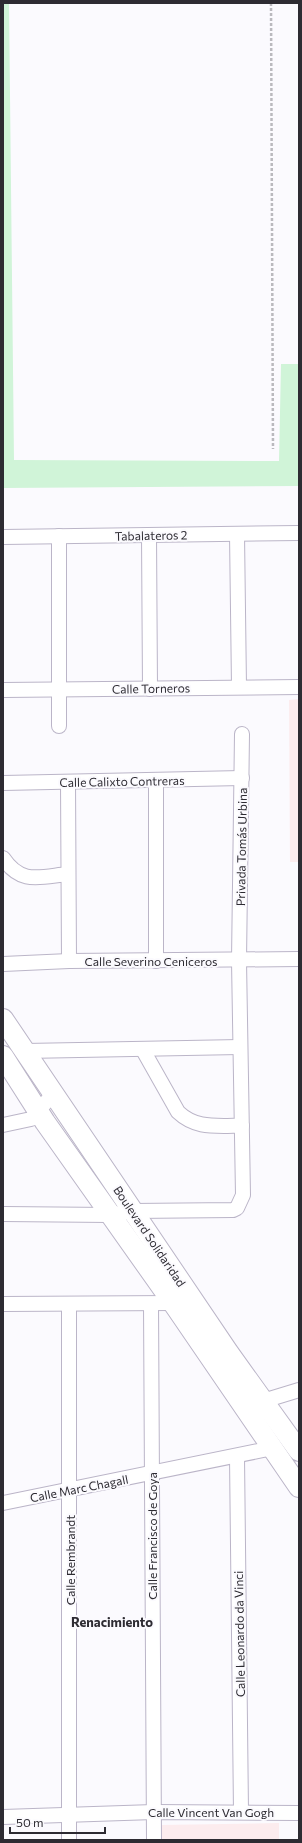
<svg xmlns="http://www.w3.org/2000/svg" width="302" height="1843" font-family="Commissioner,sans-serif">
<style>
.education{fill:#fcecee}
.green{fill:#d0f4d8}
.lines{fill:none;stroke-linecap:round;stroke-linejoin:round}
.minor-casing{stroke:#bbb5c8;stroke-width:16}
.secondary-casing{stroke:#bbb5c8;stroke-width:22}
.path{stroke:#bab9be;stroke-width:2.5;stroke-dasharray:3 2;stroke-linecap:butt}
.minor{stroke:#fff;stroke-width:14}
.secondary{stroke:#fff;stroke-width:20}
.labels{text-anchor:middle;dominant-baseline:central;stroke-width:4;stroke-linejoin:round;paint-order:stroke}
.street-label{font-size:12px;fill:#2d2b32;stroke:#fbfafe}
.neighbourhood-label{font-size:13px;font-weight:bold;fill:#2d2b32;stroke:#fbfafe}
</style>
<rect width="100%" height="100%" fill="#fbfafe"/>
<g class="education">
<polygon points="299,699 299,862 290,862 289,700"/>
<polygon points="279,1823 279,1840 160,1840 160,1825"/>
</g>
<polygon class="green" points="3,3 9,3 14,460 279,461 281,364 299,364 299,486 3,488"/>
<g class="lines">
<defs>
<g id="minor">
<polyline points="237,534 239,687"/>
<polyline points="149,535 150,689"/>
<polyline points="59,536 59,726"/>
<polyline points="3,537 299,533"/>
<polyline points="3,690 299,687"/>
<polyline points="156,780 156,961"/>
<polyline points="68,782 69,961"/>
<polyline points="3,783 242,778"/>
<path d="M3 858C21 885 39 877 68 874"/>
<polyline points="3,964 69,961 299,959"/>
<path d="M143 1050 178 1112C197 1130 218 1125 242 1126"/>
<polyline points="25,1051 240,1047"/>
<polyline points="3,1125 31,1119 54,1093"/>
<polyline points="3,1214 109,1215 133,1211 233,1210 237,1208 243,1195 239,961 242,734"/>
<polyline points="3,1304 173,1303"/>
<polyline points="151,1304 154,1840"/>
<polyline points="263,1401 299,1390"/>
<polyline points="237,1457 241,1812"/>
<polyline points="3,1503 273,1448"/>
<polyline points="3,1817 154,1812 299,1813"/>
<polyline points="69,1840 69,1304"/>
</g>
<g id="secondary">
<polyline points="3,1019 228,1352 299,1451"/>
<polyline points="3,1056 45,1122 173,1303 299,1487"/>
</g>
</defs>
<use href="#minor" class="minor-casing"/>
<use href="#secondary" class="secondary-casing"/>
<polyline class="path" points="271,3 273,449"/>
<use href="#minor" class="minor"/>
<use href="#secondary" class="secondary"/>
</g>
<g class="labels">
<g class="street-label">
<text transform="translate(151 535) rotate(-1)">Tabalateros 2</text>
<text transform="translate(151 688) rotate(-1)">Calle Torneros</text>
<text transform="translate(122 781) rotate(-1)">Calle Calixto Contreras</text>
<text transform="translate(241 847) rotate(-89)">Privada Tomás Urbina</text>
<text x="151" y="961">Calle Severino Ceniceros</text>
<text transform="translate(150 1236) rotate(56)">Boulevard Solidaridad</text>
<text transform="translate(79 1488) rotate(-11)">Calle Marc Chagall</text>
<text transform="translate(152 1536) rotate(-90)">Calle Francisco de Goya</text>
<text transform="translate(70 1560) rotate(-90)">Calle Rembrandt</text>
<text transform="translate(239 1634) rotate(-91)">Calle Leonardo da Vinci</text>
<text x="211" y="1812">Calle Vincent Van Gogh</text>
</g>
<g class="neighbourhood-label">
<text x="112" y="1622">Renacimiento</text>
</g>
</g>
<rect width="302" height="1843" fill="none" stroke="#2d2b32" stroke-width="8"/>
<path d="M10 1827v6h95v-6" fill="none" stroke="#2d2b32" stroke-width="2"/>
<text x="16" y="1827" font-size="12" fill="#2d2b32" stroke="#fbfafe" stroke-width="3" paint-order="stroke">50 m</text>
</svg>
